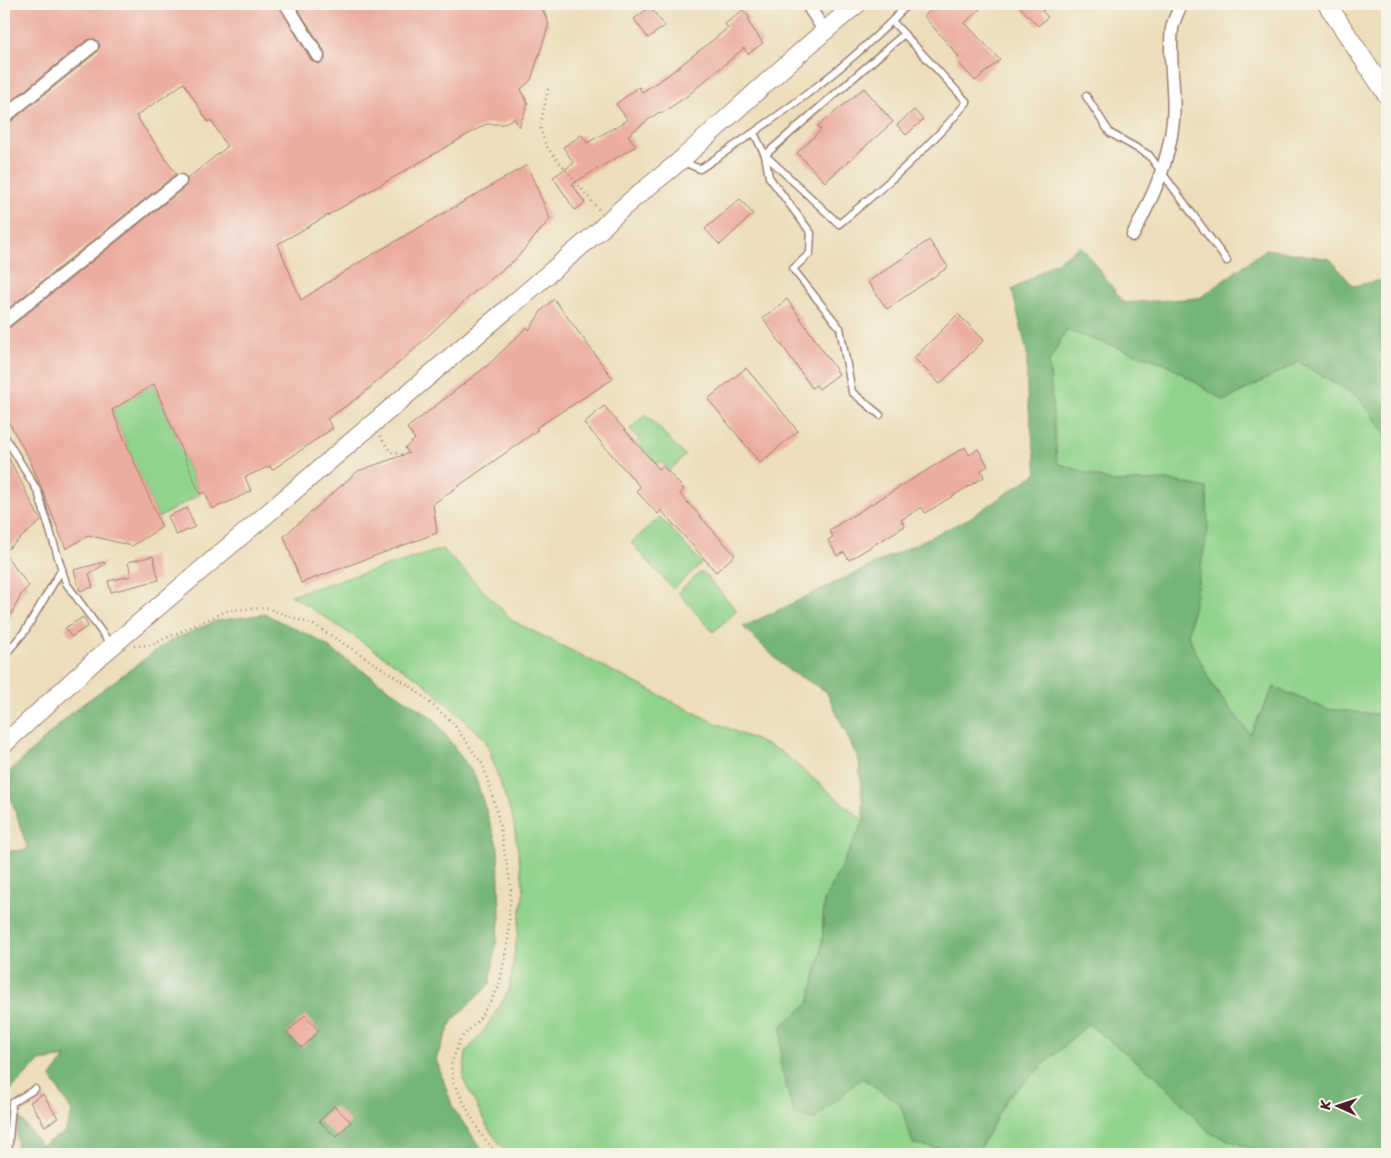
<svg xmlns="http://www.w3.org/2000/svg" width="1391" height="1158" font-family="Sriracha,sans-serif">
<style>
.green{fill:#90d38b;stroke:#6d795b}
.forest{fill:#74b577;stroke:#5f6a51}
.building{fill:#ecada1}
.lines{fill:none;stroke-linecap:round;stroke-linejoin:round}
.lane-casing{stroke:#9b7e72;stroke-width:9}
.street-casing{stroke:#9b7e72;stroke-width:15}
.secondary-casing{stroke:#9b7e72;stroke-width:20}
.path{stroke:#9b7e72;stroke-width:2.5;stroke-dasharray:1 4;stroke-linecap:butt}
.lane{stroke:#fff;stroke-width:6}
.street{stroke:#fff;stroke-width:12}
.secondary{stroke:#fff;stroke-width:18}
</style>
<rect width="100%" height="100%" fill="#f7f3e8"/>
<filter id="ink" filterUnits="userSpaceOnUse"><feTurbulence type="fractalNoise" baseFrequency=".02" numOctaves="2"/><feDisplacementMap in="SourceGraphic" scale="10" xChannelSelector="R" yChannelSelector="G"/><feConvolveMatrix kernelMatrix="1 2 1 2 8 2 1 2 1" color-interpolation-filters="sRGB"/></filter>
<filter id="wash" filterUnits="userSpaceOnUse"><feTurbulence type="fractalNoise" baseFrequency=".0096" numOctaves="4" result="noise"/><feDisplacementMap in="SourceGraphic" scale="20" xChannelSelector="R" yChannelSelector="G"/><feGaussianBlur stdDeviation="1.12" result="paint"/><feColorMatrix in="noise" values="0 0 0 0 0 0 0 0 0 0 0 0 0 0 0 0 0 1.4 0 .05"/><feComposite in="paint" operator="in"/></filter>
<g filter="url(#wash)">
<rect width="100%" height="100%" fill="#ecdeba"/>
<g class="green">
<polygon points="1066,330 1167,364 1224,401 1299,362 1360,398 1387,436 1387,713 1385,715 1326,709 1274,687 1250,734 1212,685 1188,635 1196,590 1169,480 1114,482 1056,463 1049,362"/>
<polygon points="154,384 200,494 158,518 112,410"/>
<polygon points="646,414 685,456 669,471 661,461 657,464 637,442 640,440 630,429"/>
<polygon points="660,517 702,563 673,589 631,543"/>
<polygon points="443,549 513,621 707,719 780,751 864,821 824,901 822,948 809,1003 782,1025 814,1119 862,1078 900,1104 914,1144 973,1154 508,1154 489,1130 463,1079 466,1052 486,1028 509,990 524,890 513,819 485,739 423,682 291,595"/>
<polygon points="702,571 737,611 713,632 678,592"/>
<polygon points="1088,1024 1157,1077 1210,1133 1265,1154 977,1154 1007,1098"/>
</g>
<g class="forest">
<polygon points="1081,246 1124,303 1200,298 1266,249 1330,259 1353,286 1387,279 1387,436 1360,398 1299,362 1224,401 1167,364 1066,330 1049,362 1057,463 1114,482 1169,480 1207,488 1208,529 1188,635 1212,685 1250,734 1274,687 1326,709 1385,715 1387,713 1387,1154 1265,1154 1210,1133 1157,1077 1088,1024 1007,1098 977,1154 913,1144 900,1104 862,1078 814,1119 794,1115 780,1062 782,1025 809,1003 822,948 824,901 864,821 859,761 826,691 788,670 743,627 970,518 1037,473 1027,393 1027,352 1012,290"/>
<polygon points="265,614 313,637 434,719 475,776 498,848 500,917 490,984 452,1021 436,1059 453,1108 485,1154 16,1154 18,1115 41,1146 65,1132 72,1112 51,1077 66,1057 40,1061 4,1097 4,1152 4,856 7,851 28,850 4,777 76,709 168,642 216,621"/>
</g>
<g id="blocks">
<g class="building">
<polygon points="4,4 278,4 311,60 318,64 325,60 325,52 295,4 540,4 549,24 531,80 521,89 528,104 519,127 514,118 503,124 486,124 278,244 301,300 358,263 527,165 550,219 516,259 472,294 408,355 359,397 327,419 333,428 272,470 270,466 245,477 251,491 231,501 212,509 205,492 200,494 154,384 112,410 162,527 132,546 88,535 66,549 30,460 4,414 4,330 9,328 185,187 188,178 227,147 211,120 208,122 184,83 136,116 176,174 4,312 4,125 9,123 97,52 100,45 95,39 87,40 4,107"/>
<polygon points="938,4 985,4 965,23 1000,60 975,81 956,60 959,57 924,16"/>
<polygon points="1017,4 1051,4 1042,11 1048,17 1038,26"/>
<polygon points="650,7 665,26 648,38 634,19"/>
<polygon points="743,10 749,17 749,23 763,43 748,54 744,48 687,96 661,114 659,112 628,135 636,146 572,184 585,203 575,210 553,177 574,163 563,147 582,135 587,143 628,120 616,104 639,87 642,92 667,76 728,28 725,24"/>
<polygon points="864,88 893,122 825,182 797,153 821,130 818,126"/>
<polygon points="914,110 923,120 906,135 897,125"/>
<polygon points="740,199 753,214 720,245 705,229"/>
<polygon points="929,240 948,267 887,309 868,282"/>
<polygon points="554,299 613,379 536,428 538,430 433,504 437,533 301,583 284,536 358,471 409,453 405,448 415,439 407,428 488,365 527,327 529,330 542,310"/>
<polygon points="787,299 839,374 819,389 816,385 812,388 763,318"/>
<polygon points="958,314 984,340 940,384 914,358"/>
<polygon points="746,368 798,431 760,463 708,399"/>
<polygon points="604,406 659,469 663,466 684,489 680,494 735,555 716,572 661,510 658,514 636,491 640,487 584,423"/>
<polygon points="965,447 969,455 978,449 988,466 981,470 984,477 925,513 922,507 901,520 905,526 849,560 844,552 837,556 828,540 833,537 829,530"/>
<polygon points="4,449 41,521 4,552"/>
<polygon points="187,508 195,527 176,535 168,516"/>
<polygon points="4,553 29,586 22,593 4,629"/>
<polygon points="153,556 159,580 111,592 108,581 131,576 128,562"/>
<polygon points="104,562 105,564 89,574 93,587 80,591 74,570"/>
<polygon points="83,617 88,626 71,637 65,628"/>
<polygon points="305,1015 319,1031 302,1048 287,1033"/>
<polygon points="43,1094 58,1118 45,1126 30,1102"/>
<polygon points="334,1106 351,1122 336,1137 319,1121"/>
</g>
</g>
</g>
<g filter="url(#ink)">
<use href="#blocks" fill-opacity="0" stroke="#9b7e72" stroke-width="1"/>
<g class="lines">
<defs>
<g id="lane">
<polyline points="1086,96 1110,133 1149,155 1227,261"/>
<path d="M754 133 765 155 839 224C885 186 929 148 967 102L892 21"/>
<path d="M681 161 700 169C772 121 849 68 908 4"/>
<polyline points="880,415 852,392 840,328 793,269 810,253 811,233 769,177 765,155 904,34"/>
<polyline points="4,435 38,492 66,583 111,645"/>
<polyline points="4,656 25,631 62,569"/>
<polyline points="8,1154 12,1103 35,1089"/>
</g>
<g id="street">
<polyline points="286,4 318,56"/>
<polyline points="807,4 824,30"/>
<polyline points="4,117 92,46"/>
<path d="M1133 235C1152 198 1169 163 1173 121 1176 91 1168 59 1172 29 1173 21 1178 12 1181 4"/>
<polyline points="4,322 180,181"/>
</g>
<g id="secondary">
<polyline points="1327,4 1387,95"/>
<path d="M4 744 91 664 601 229C625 202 655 183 682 159 740 107 797 53 857 4"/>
</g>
</defs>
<use href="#lane" class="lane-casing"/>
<use href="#street" class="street-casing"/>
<use href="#secondary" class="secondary-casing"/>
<g class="path">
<polyline points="548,89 540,127 546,146 599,210"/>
<polyline points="380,436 391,452 403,455"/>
<polyline points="134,646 151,645 229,610 267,608 316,626 413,688 452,722 483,765 497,812 511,886 508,940 499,987 478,1021 460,1039 451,1065 454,1084 480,1133 497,1154"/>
</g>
<use href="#lane" class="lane"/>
<use href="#street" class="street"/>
<use href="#secondary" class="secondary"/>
</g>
</g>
<rect width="1391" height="1158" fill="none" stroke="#f7f3e8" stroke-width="20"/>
<g transform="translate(1338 1106) rotate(273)" stroke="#f7f3e8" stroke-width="4" paint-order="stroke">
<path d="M0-4L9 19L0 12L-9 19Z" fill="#4a1f2b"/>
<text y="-8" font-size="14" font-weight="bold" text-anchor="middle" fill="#4a1f2b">K</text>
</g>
</svg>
